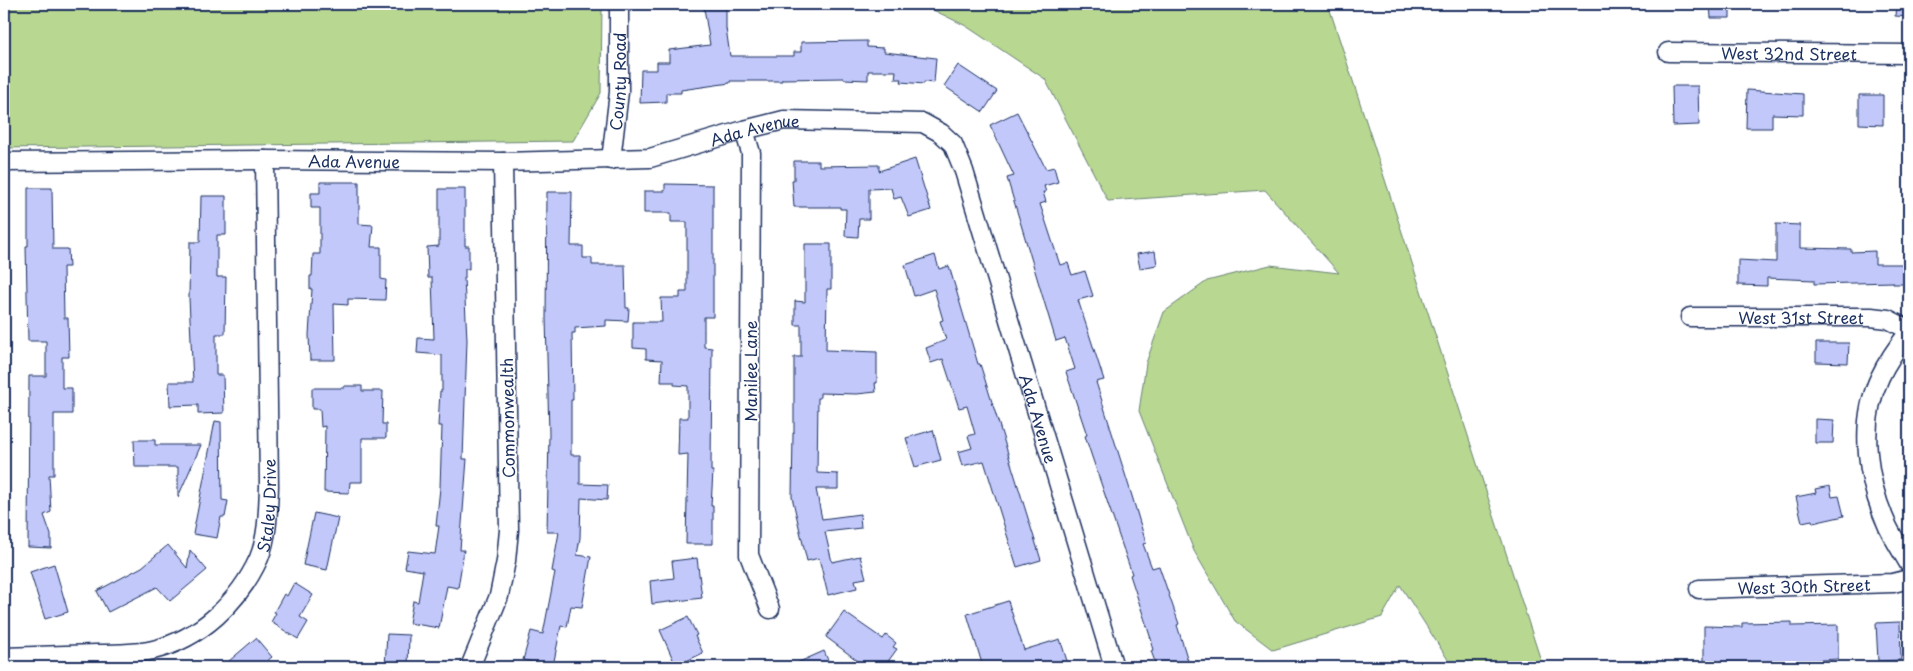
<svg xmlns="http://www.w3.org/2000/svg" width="1913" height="671" font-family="'Playpen Sans',sans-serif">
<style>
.green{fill:#b8d790;stroke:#6a8377}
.building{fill:#c2c8fa;stroke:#1b2f5e}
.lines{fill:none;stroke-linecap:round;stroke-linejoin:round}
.minor-casing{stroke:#1b2f5e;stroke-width:21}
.minor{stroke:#fff;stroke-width:18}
.labels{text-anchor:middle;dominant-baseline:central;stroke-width:4;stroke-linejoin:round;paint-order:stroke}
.street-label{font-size:16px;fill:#1b2f5e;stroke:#fff}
</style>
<rect width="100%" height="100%" fill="#fff"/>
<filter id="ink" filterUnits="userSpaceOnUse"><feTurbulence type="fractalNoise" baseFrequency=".02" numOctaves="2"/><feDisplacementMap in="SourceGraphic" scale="10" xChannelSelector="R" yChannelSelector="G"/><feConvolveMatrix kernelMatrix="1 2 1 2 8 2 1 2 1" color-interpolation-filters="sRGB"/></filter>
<g filter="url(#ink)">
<g class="green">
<polygon points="4,4 602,4 601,93 573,141 4,148"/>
<polygon points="921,4 1328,4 1543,667 1452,666 1400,585 1382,617 1273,650 1235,621 1194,551 1139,411 1146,363 1164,312 1207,281 1270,265 1339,273 1265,190 1108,201 1045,79 966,26"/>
</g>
<g class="building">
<polygon points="1710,4 1730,4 1730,18 1711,18"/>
<polygon points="1896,4 1909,4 1909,17 1895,16"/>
<polygon points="704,8 726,8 726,28 730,56 794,56 794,52 801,52 801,42 867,41 867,47 884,48 884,52 936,58 934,83 924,82 924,84 901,82 902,79 895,79 896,71 868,71 868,80 844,79 844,78 782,79 782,81 730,81 730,83 681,90 681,93 666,93 666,102 640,103 641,70 657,70 657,62 669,62 669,50 710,45"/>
<polygon points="958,65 997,91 983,112 944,86"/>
<polygon points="1672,86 1698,86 1699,125 1673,126"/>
<polygon points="1747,90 1803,94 1803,115 1772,114 1772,128 1746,128"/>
<polygon points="1859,95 1883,95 1883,125 1859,124"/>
<polygon points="1017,112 1046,169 1054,167 1058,182 1044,186 1046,192 1043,192 1046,202 1040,204 1060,265 1068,263 1072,275 1085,271 1093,296 1078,300 1104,380 1096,382 1132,496 1146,543 1143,544 1152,568 1159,566 1179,624 1177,625 1189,664 1178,667 1157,667 1151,651 1153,650 1151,643 1152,642 1130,575 1132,574 1092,457 1085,436 1087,435 1066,372 1075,369 1065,338 1056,341 1007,178 1014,176 990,125"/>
<polygon points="915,159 931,210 909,217 901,197 894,199 891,188 869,189 869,219 859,219 858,237 845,236 846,209 840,209 840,207 794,207 792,180 794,180 794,161 819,161 819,166 879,165 879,171"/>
<polygon points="320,182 359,182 359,224 373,225 371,247 381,247 381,279 386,280 385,300 348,299 348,305 334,304 335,360 310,360 309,335 312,289 310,289 310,276 312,276 313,254 320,254 320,208 311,208 311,193 320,193"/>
<polygon points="665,184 713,185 713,317 704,317 704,347 712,348 711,471 713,471 711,506 713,506 713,544 686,544 688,454 678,455 679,418 688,418 688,386 674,385 674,382 661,382 662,360 646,359 646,349 633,348 633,322 662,322 661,298 680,298 680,292 687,292 687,222 671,222 671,213 644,213 644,191 665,191"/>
<polygon points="28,188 52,188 53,249 68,249 69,267 63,267 64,318 68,318 69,357 62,357 62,388 72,388 72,414 54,414 54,475 49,475 51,512 44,515 51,535 51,548 28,547 29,376 46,376 46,341 28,341 26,246 28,246"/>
<polygon points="439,189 465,189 465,246 469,246 469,269 465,269 465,278 464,278 467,340 463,459 467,459 460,550 464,550 458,588 447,586 439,628 409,623 413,601 418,602 423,571 405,568 408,551 435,554 439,526 436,526 440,488 442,426 438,426 440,391 442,391 442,355 417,353 418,338 434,339 432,278 428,278 427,247 439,246"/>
<polygon points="547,192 572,192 571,246 583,246 583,258 592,258 592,265 625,265 626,308 629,308 628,321 606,320 606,326 575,328 575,333 572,333 573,400 571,400 571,455 580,455 580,484 608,485 607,500 581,498 580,538 577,555 591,557 582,607 571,606 567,627 561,626 553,666 523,660 531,631 543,634 555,572 552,571 559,532 547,532 549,434 546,318"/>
<polygon points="201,196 226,196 226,235 217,235 217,277 226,277 225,334 216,334 216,375 223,375 224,413 198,414 198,405 170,406 169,382 193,382 189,298 190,242 200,242"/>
<polygon points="1776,224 1800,225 1800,248 1851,249 1851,252 1875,251 1875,264 1909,264 1909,284 1893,284 1893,282 1814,284 1814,280 1767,278 1767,286 1738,285 1738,260 1776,262"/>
<polygon points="805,244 831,244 831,289 827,289 826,350 877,352 877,383 875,383 876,392 857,394 820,393 820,398 818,398 817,473 838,474 838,489 816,489 822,519 860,514 861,528 825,532 832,562 860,556 866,578 855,580 857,588 828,595 819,558 807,561 792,497 793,433 794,433 794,357 801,357 801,325 795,325 795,301 805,302"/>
<polygon points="1155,251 1157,265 1140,268 1137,254"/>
<polygon points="935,255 939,269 949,266 978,364 980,364 992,402 1041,560 1017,567 984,461 962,466 958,452 972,448 968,436 975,434 967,406 959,408 943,359 931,363 926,348 946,340 940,321 943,320 934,289 914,296 905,265"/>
<polygon points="1816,343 1849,343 1848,363 1816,362"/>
<polygon points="344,386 362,386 362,391 383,391 382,424 386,424 386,438 362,438 362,482 350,482 349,493 324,492 325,426 321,427 320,409 312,409 312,388 344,388"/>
<polygon points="1815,419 1834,420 1833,443 1815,443"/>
<polygon points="215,421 221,422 222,500 228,501 225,517 221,517 217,538 193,534"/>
<polygon points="933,430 941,460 915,467 906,438"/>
<polygon points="134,440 155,440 155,445 201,445 178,497 178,467 135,467"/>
<polygon points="1830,486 1832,497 1839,496 1844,516 1813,523 1812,520 1802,522 1796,497 1816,493 1815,489"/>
<polygon points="314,513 338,518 327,570 303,565"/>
<polygon points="168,545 187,568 190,550 207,570 170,601 157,587 108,612 97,591 142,567"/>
<polygon points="697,558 702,598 652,604 650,581 674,578 672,561"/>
<polygon points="54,564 68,612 45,619 30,572"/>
<polygon points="294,583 313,595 300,617 308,622 298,639 271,622 276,613 274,612 284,594 287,596"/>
<polygon points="1008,601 1024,650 1060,639 1069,667 983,667 967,614"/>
<polygon points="844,612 883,639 886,635 896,643 893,647 897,649 884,667 866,667 826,637"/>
<polygon points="688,617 697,635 695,636 703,653 676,666 660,630"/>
<polygon points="1792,622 1792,626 1838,625 1838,659 1808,661 1808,663 1704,663 1704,626 1742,627 1742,623"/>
<polygon points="1900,622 1901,660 1878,661 1876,623"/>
<polygon points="387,634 409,635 408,667 385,667"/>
<polygon points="256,638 272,657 260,667 222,667"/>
<polygon points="824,651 831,667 788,667"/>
</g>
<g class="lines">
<defs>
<g id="minor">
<path id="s1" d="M1668 52 1909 54"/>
<polyline points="744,130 751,153 749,555 770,609"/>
<path id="s2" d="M611 160 619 92V4"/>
<path id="s3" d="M4 162 265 160 503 162 650 158 744 130 784 120 923 123 941 133 953 144 964 171 1114 667"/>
<path id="s4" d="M1690 317H1871L1888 319 1909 330"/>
<path d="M1909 332C1898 346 1888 360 1880 377 1858 423 1867 482 1888 527 1894 539 1902 552 1909 564"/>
<path id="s5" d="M1699 589 1893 583 1909 579"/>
<path id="s6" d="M4 657C34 656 65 655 96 654 114 654 135 654 153 650 200 639 239 602 259 558 268 536 268 510 269 486L265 160"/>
<polyline points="470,667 499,596 506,561 509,530 503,162"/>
</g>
</defs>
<use href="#minor" class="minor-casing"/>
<use href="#minor" class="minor"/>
</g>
</g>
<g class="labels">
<g class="street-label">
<text stroke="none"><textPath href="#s1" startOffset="121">West 32nd Street</textPath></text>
<text stroke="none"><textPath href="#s2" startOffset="79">County Road</textPath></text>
<text stroke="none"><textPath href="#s3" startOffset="755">Ada Avenue</textPath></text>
<text stroke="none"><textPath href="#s3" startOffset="350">Ada Avenue</textPath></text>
<text stroke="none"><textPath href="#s4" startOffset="111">West 31st Street</textPath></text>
<text transform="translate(750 371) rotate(-90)">Manilee Lane</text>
<text transform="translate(507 418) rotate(-91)">Commonwealth</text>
<text stroke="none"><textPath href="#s3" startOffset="1249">Ada Avenue</textPath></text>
<text stroke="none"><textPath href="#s6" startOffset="348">Staley Drive</textPath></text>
<text stroke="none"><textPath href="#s5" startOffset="105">West 30th Street</textPath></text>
</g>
</g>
<rect width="1913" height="671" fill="none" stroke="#fff" stroke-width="20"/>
<rect x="10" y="10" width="1893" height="651" fill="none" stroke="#1b2f5e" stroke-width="2" filter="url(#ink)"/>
</svg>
